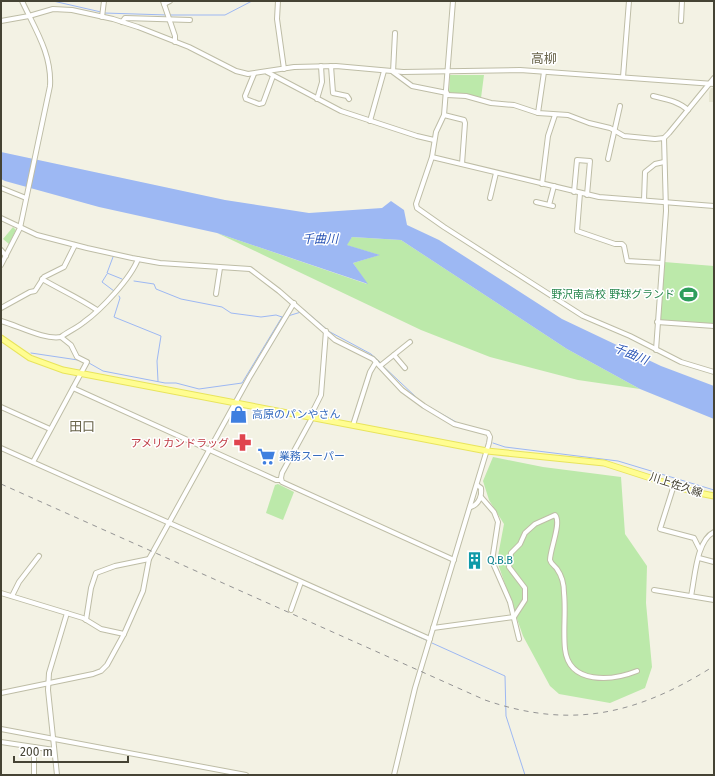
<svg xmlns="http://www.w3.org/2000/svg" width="715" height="776" font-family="'Fira Sans','Noto Sans JP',sans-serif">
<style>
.residential{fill:#e7e6d2}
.green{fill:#bce9aa}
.water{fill:#9db8f3}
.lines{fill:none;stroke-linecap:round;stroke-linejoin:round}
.stream{stroke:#9db8f3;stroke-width:1}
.minor-casing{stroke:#bebda6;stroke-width:6}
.major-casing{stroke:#e8e45c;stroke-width:7}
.minor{stroke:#fff;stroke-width:4}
.major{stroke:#fffd91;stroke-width:5}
.rail{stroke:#949494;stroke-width:1;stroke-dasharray:5 5;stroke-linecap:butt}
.labels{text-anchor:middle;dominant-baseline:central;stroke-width:3;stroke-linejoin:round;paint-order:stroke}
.leisure-label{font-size:11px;fill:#27864d;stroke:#fff;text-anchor:end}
.shop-label{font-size:11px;fill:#366cbe;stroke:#fff;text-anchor:start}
.health-label{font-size:11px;fill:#be3a42;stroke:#fff;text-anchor:end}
.street-label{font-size:11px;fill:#454334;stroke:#fff}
.culture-label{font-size:11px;fill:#0d838f;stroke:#fff;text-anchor:start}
.water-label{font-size:12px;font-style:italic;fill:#2954b5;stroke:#fff}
.quarter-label{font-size:13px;fill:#68644a;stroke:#fff}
</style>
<rect width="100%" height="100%" fill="#f3f2e4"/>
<polygon class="residential" points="711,88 714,88 714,102 709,102 709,92"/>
<g class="green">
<polygon points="450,75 484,75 481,98 466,94 449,93"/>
<polygon points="13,227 16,230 9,244 3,239"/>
<polygon points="217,233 367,284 353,263 379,255 346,245 352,237 401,240 567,349 640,389 578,380 490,357 421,330"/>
<polygon points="664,262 714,266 714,325 660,321"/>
<polygon points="493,457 543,467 621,477 625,534 647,566 646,603 652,667 645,688 610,703 559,694 550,686 523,636 497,561 504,524 489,500 483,481"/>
<polygon points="278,484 294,492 283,520 266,513 275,485"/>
</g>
<polygon class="water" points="1,152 225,200 309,213 382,208 391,201 404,210 407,225 439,240 562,319 661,366 714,386 714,419 640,389 567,349 401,240 352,237 347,245 380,255 353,263 368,284 217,233 99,207 5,181 1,179"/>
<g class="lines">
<g class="stream">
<polyline points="53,1 101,12"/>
<polyline points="104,13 167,15"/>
<polyline points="170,15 225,15 252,1"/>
<polyline points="113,257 107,273 122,279"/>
<polyline points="107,274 102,282 114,291"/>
<polyline points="134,281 154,284 156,289 181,299 222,307 231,313 261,317 276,315 282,317"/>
<polyline points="119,296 120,298 114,317 161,336 157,361 158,381"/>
<polyline points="303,309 330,332 371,354 380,362"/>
<polyline points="288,316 301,312"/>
<polyline points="31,353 78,360"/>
<polyline points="89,363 103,371 165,383 176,383 199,389 242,383 282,317 284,317"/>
<polyline points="383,366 417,398"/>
<polyline points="424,404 456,422"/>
<polyline points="493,443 505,447 618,461 714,490"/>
<polyline points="1,450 32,464"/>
<polyline points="181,530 298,583"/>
<polyline points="301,584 426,640"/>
<polyline points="432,643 505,676 506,716 525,775"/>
</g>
<defs>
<g id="minor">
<polyline points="163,1 175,36 175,42"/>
<polyline points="278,1 277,19 284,69"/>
<polyline points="453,1 444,115 436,132 432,157 416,204 417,208 444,227 583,316 630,336 681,362 714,372"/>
<polyline points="164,4 170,1"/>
<polyline points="102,17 104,1"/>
<polyline points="1,21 29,16 53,9 72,10 113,19 138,27 189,47 236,71 248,74 294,67 336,66 403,72 520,70 714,84"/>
<polyline points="681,21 682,1"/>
<polyline points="122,22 125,18 190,20"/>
<polyline points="395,33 393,72 412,86 447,93"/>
<polyline points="331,66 333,93 347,96 349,99"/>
<polyline points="267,72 341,111 417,136 434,140"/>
<polyline points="254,74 245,96 246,99 259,104 263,103 273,76"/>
<polyline points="623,77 629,1"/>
<polyline points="447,95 466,96 491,103 514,105 538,113 568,115 589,123 610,128 624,136 655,139 664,138 669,133 714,78"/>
<path d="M653 96C665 99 678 101 688 110"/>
<polyline points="317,99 322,82 321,66"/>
<polyline points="538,113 544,72"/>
<polyline points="444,115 464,120 465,123 462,164"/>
<polyline points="370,121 384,71"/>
<polyline points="432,157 599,197 714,206"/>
<polyline points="608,159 620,106"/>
<polyline points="542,184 548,136 555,115"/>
<polyline points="1,188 26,198"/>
<polyline points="574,192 577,160 590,161 587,195"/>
<polyline points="580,193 577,231 615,244 622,244 624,246 627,261 662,263"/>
<polyline points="490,198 496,173"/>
<polyline points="644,200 645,172 655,164 664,162"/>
<polyline points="536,202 553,206"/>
<polyline points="549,205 554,186"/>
<polyline points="1,218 37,235 87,248 132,258 160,263 250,269 279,291 335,340 373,359 402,390 424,406 454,424 488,433 490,437 489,443 415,688 394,775"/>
<polyline points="1,250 6,256"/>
<path d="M1 265 20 228 50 86C52 54 35 29 22 1"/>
<path d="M42 279C61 290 79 298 97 310"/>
<polyline points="216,294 220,268"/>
<polyline points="1,308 30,292 35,291 44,277 64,267 75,245"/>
<path d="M1 321C19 326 44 340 61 337 69 331 77 328 84 322 101 310 131 278 138 259"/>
<polyline points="657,322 714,326"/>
<polyline points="656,350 666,211 664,138"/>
<polyline points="394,355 405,368"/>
<polyline points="380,366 410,342"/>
<polyline points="73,388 276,480 281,480"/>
<polyline points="1,407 50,429"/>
<polyline points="310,417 321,395 326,331"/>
<polyline points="312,418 282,473 281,478 282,482 454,560"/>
<polyline points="353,425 370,372 376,362"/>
<polyline points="1,448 430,639"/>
<polyline points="33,462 87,362 77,357 71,345 61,337"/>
<polyline points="674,485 660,529 694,538 700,550"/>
<polyline points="481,497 494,512 498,522 492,561 510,602 519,639"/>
<path d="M471 507C479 504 482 496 481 488L477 485"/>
<polyline points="699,558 714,562"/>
<polyline points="654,590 714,600"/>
<polyline points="1,593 83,618 101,629 124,634"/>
<polyline points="12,596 19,582 39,556"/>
<path d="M691 596C695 578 696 541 714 532"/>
<polyline points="291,610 301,582"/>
<polyline points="86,620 91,588 96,573 115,566 149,559"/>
<path d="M433 628 514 617 525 600V588L509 567 511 553 520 544 525 533 535 524 555 515C562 522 550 549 550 560 551 564 555 566 557 569 562 576 564 585 564 593 566 611 563 630 565 649 569 685 612 681 637 671"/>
<polyline points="1,693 93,674 101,671 107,665 124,634 143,591 149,559 249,378 294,303"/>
<polyline points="1,729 246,775"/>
<polyline points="1,742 54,750"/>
<polyline points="34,774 34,747"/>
<polyline points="57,775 48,690 49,673 67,613"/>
</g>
<polyline id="major" points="1,338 30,358 63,370 487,451 604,463 694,492 714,496"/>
</defs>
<use href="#minor" class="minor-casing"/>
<use href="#major" class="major-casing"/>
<use href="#minor" class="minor"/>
<use href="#major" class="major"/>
<path class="rail" d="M1 484 485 700C572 730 638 714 714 666"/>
</g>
<defs>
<symbol id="stadium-bare" viewBox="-9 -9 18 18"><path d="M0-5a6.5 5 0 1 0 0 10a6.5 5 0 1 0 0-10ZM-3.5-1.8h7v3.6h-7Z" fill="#2e9e5b" stroke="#fff" stroke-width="2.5" paint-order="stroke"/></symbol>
<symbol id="shop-bare" viewBox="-9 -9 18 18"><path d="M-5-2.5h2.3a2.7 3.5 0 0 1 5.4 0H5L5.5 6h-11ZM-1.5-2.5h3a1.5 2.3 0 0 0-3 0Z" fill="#3f7fe0" stroke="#fff" stroke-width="2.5" paint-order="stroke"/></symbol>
<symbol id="pharmacy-bare" viewBox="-9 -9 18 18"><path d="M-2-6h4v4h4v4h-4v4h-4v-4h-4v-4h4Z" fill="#e0444e" stroke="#fff" stroke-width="2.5" paint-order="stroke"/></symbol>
<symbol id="supermarket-bare" viewBox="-9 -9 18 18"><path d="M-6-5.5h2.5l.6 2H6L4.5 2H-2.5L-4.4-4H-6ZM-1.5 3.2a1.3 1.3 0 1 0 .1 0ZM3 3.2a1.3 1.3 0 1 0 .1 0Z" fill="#3f7fe0" stroke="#fff" stroke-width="2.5" paint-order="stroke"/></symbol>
<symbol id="building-bare" viewBox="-9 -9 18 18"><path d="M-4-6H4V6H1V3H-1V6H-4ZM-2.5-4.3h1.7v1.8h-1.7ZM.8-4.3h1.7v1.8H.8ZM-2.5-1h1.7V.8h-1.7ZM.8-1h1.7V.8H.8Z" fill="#0f9aa8" stroke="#fff" stroke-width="2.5" paint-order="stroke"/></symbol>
</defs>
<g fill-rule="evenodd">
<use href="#stadium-bare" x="676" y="282" width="25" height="25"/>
<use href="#shop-bare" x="226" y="402" width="25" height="25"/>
<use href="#pharmacy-bare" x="230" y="430" width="25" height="25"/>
<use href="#supermarket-bare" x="254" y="444" width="25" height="25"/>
<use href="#building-bare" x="462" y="548" width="25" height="25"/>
</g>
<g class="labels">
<g class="leisure-label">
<text x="675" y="294">野沢南高校 野球グランド</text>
</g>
<g class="shop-label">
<text x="252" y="414">高原のパンやさん</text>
<text x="279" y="456">業務スーパー</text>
</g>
<g class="health-label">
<text x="229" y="443">アメリカンドラッグ</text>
</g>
<g class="street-label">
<text transform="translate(676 485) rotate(18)">川上佐久線</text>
</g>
<g class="culture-label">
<text x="487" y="560">Q.B.B</text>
</g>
<g class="water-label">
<text x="320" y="239">千曲川</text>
<text transform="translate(631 354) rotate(22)">千曲川</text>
</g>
<g class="quarter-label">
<text x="544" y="58">高柳</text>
<text x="82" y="426">田口</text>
</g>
</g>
<rect width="715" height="776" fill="none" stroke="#454334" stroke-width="4"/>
<path d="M14 756v6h114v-6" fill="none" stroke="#454334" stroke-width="2"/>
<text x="20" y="756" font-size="12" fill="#454334" stroke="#ffffff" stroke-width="3" paint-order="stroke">200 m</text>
</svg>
